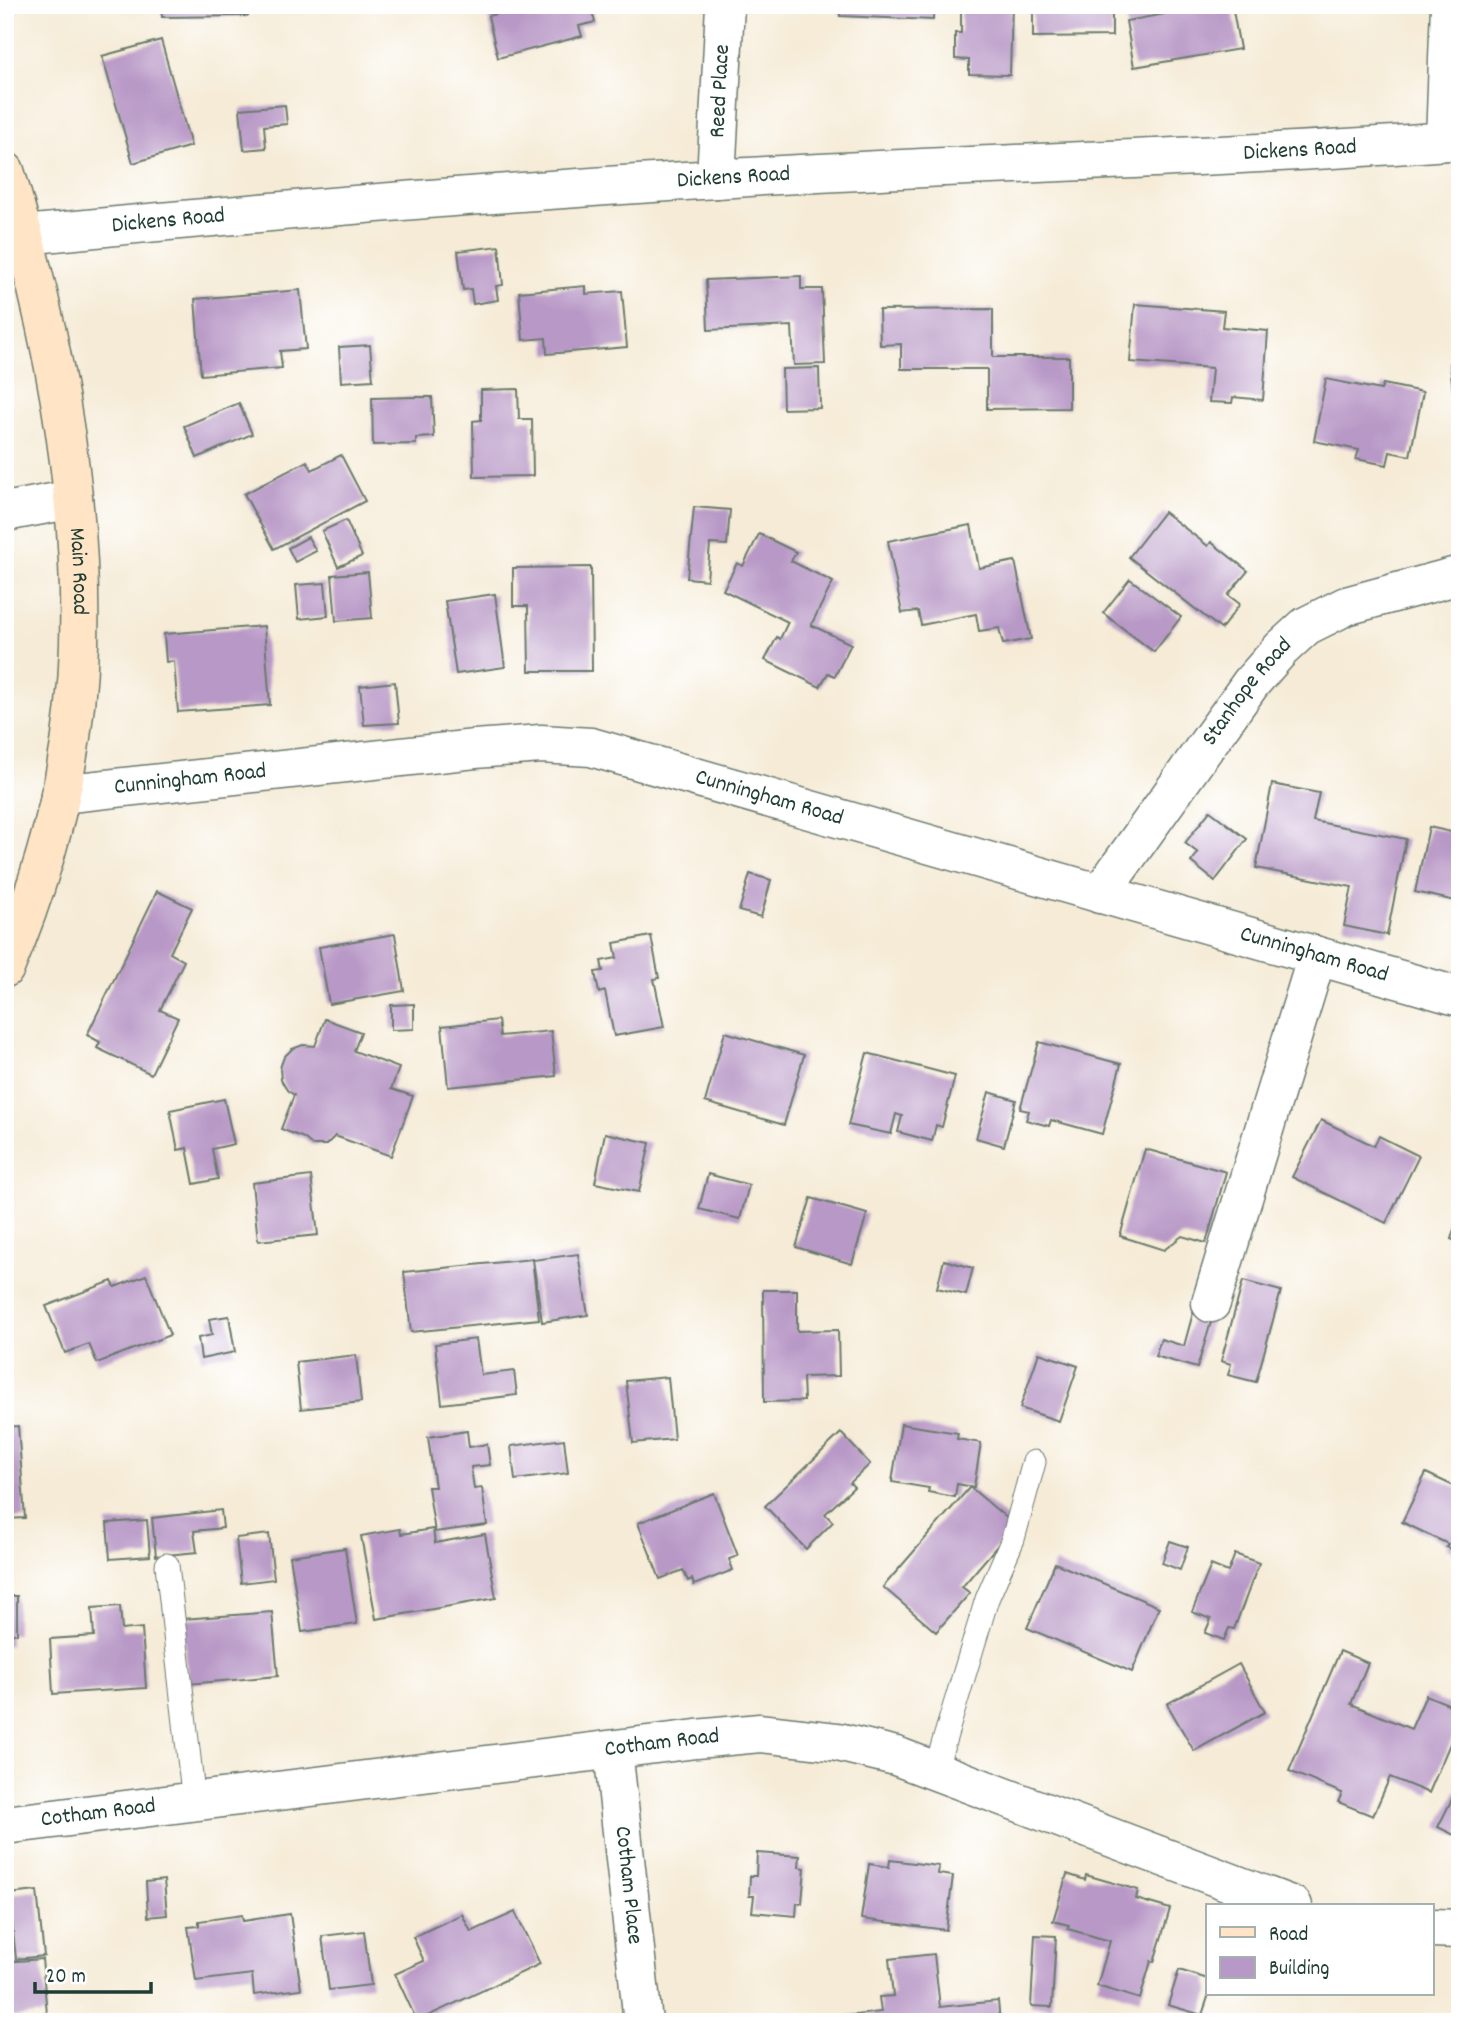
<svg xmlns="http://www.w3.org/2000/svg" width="1465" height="2027" font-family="Dekko,sans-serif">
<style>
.building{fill:#b898c6}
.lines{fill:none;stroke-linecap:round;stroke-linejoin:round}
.lane-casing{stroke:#6a7a6d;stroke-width:25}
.street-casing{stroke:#6a7a6d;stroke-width:41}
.secondary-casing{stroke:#6a7a6d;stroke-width:41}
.lane{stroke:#fff;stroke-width:23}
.street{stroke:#fff;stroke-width:38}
.secondary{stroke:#ffe4c6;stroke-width:38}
.labels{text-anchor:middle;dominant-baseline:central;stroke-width:6;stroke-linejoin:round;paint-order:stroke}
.street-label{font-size:23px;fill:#1f3d34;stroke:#fff}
</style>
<rect width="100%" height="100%" fill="#fff"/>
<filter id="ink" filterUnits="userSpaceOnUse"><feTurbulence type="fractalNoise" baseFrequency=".0143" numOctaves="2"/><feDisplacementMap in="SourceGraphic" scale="14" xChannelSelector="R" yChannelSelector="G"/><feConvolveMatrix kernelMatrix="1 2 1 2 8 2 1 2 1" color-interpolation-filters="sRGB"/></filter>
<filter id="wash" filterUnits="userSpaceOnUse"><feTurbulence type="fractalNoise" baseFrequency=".00686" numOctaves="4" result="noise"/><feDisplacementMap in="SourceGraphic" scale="28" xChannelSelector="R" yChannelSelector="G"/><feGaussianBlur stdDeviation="1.57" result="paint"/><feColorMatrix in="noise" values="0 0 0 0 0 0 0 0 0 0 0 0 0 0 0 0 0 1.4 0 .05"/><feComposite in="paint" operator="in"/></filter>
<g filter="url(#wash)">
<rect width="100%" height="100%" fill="#f5ebd6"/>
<g id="blocks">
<g class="building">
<polygon points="161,5 247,5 248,16 162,17"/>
<polygon points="532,5 590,5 595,22 579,26 582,36 498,58 488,16"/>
<polygon points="840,5 934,5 933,20 840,16"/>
<polygon points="961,5 1012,5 1010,75 969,74 969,60 955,59 955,33 961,33"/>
<polygon points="1033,5 1112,5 1112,36 1033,37"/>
<polygon points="1169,5 1204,5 1204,7 1232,5 1240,49 1134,67 1126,21 1165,14 1164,6"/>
<polygon points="161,40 191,146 133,163 102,56"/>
<polygon points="285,105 287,124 264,126 266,148 244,150 240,109"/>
<polygon points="499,246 503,285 496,286 498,300 473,304 471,289 463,290 458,251"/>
<polygon points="801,276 801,289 822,289 825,364 794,365 792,326 708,330 706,280"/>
<polygon points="586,286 586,294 622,291 627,347 547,354 546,338 523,340 519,292"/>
<polygon points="300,290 306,349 280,351 282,368 201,375 195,299"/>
<polygon points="1135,304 1224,311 1222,327 1268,331 1263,400 1233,397 1232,403 1209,402 1212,368 1130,362"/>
<polygon points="993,309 993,357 1069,357 1069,408 987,409 987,369 901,369 901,344 880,345 879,310"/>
<polygon points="370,345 373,380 341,382 339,347"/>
<polygon points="1460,362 1460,422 1456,422 1450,363"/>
<polygon points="819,368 820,408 783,409 782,369"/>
<polygon points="1326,379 1381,390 1383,384 1423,392 1410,456 1390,452 1387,465 1356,459 1359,450 1314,441"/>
<polygon points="518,389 519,419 532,419 533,476 474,477 473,421 481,420 481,390"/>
<polygon points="416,397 432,397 434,437 416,438 416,444 373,445 372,398"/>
<polygon points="239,403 252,434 197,458 184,426"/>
<polygon points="341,455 365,501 274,549 244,494 307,461 312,470"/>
<polygon points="694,507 730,510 727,545 710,544 707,580 687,578"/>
<polygon points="1164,512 1208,546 1211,542 1248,571 1228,595 1240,604 1221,629 1129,557"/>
<polygon points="346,520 362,556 338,567 322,531"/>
<polygon points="971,525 979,568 1015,561 1031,639 1003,644 999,628 979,631 976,614 921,625 918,611 902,613 888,541"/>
<polygon points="759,534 796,552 791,561 833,582 811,625 851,644 835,676 828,673 820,687 765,660 777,637 780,639 788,622 723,590 737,563 743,566"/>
<polygon points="308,537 316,551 295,562 288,548"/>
<polygon points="591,567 592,671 529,671 528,606 513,606 513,568"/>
<polygon points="368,572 372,618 336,621 332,575"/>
<polygon points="1130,579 1181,617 1154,652 1103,613"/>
<polygon points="325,583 328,616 299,619 296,585"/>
<polygon points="495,594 505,667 456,674 445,601"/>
<polygon points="264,626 270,705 178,712 174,661 166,662 164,634"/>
<polygon points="395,682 399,723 364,725 360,686"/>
<polygon points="1272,784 1319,793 1313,821 1406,839 1387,935 1344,926 1352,887 1256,868"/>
<polygon points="1210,811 1247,839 1215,881 1191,862 1198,853 1185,843"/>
<polygon points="1429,827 1460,834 1460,902 1415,892"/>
<polygon points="750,874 771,880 761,917 739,911"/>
<polygon points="157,891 192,908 170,953 184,961 160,1010 178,1018 151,1074 97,1048 100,1042 87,1035"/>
<polygon points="395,934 404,991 329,1004 319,947"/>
<polygon points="651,936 659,978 654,979 664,1027 614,1036 605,991 599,993 595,972 603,971 601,961 617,958 614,943"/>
<polygon points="414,1004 414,1029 391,1030 391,1005"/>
<polygon points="325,1019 361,1032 354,1051 399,1068 391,1089 413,1096 391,1156 335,1136 326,1145 312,1145 304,1138 281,1129 294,1095 287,1090 281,1080 280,1068 284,1057 292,1049 303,1045 315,1046"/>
<polygon points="498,1020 500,1036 551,1031 556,1076 448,1087 442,1026"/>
<polygon points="725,1032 804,1055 784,1125 705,1102"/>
<polygon points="1039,1042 1121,1064 1102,1134 1051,1120 1049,1126 1026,1120 1029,1111 1020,1109"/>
<polygon points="867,1053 955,1076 942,1127 936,1125 932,1141 898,1132 902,1116 896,1114 891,1134 848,1125"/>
<polygon points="989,1092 1016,1100 1004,1146 976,1138"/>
<polygon points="224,1099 234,1144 212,1149 218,1179 194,1184 187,1148 178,1150 170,1110"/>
<polygon points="1321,1120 1374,1146 1379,1136 1419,1156 1386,1223 1292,1177"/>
<polygon points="605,1133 650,1143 639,1192 595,1183"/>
<polygon points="1145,1149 1226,1172 1206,1243 1182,1236 1164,1250 1120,1236"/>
<polygon points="708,1174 749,1185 740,1219 699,1209"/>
<polygon points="311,1176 318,1235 258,1241 252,1183"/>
<polygon points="811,1198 867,1214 852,1264 796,1247"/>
<polygon points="1459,1214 1460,1214 1460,1242 1451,1239"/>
<polygon points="578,1254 588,1315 542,1322 533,1260"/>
<polygon points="532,1259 539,1319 411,1332 404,1272"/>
<polygon points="944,1260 973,1268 966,1295 937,1288"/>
<polygon points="146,1275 170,1335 97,1363 89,1344 65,1353 46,1306 112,1281 115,1287"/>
<polygon points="1243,1281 1281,1291 1256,1382 1228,1375 1231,1364 1221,1361"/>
<polygon points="763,1290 797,1290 797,1331 838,1330 839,1376 803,1377 804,1401 764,1402"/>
<polygon points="1193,1313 1212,1319 1197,1368 1155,1356 1161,1339 1184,1346"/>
<polygon points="229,1316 235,1352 201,1359 198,1338 212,1335 209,1319"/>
<polygon points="476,1339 481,1375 514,1371 517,1395 442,1404 435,1344"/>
<polygon points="1039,1353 1078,1366 1059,1421 1020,1408"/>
<polygon points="356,1355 361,1402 301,1409 296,1362"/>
<polygon points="668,1377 674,1439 633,1443 626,1381"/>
<polygon points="901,1424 958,1433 957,1439 981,1443 974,1487 957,1484 955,1497 928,1492 929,1488 892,1482"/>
<polygon points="18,1426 25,1518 5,1519 5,1427"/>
<polygon points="467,1431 469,1447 487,1444 490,1465 471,1467 474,1489 482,1488 487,1525 435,1532 428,1487 435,1487 428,1437"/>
<polygon points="841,1433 870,1464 850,1483 854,1487 825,1514 833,1522 806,1549 765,1506"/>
<polygon points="564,1439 568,1473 515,1480 511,1446"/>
<polygon points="1426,1473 1460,1489 1460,1554 1446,1547 1448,1544 1402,1522"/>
<polygon points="970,1487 1015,1525 962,1587 970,1593 936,1632 883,1587"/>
<polygon points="714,1493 738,1556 729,1559 733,1570 694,1585 692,1579 688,1581 683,1570 660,1579 638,1523"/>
<polygon points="221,1510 223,1528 194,1531 197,1552 156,1556 152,1518"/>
<polygon points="147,1520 150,1556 110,1559 107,1523"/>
<polygon points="400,1529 401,1534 433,1529 435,1543 485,1534 496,1598 376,1619 361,1536"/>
<polygon points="269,1534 274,1579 241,1583 236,1538"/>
<polygon points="1170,1541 1188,1547 1180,1570 1162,1563"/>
<polygon points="345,1548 357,1624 302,1632 290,1556"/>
<polygon points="1235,1554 1259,1563 1234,1629 1229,1628 1224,1640 1205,1633 1211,1619 1192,1612 1211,1565 1228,1572"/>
<polygon points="1055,1563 1159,1607 1132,1672 1027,1628"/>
<polygon points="5,1596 17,1596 17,1634 10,1634 10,1645 5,1645"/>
<polygon points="120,1606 122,1630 142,1628 146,1688 53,1694 50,1639 94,1636 92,1608"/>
<polygon points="272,1612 278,1676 188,1684 183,1619"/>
<polygon points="1340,1651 1368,1663 1351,1704 1411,1729 1426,1695 1460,1709 1460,1720 1429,1793 1390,1777 1373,1816 1338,1802 1342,1793 1289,1771"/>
<polygon points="1239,1664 1265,1712 1194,1751 1167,1704"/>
<polygon points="1460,1783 1460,1838 1438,1827"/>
<polygon points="757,1853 800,1856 799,1867 805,1868 802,1903 797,1903 796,1916 752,1912 754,1896 749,1896 750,1876 756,1876"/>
<polygon points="890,1860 939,1866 938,1874 953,1876 946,1930 861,1919 869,1864 889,1867"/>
<polygon points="1067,1874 1085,1880 1086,1875 1138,1890 1136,1899 1170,1909 1154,1962 1151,1961 1140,1999 1097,1986 1110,1941 1068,1929 1069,1925 1053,1921"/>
<polygon points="164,1880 167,1915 148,1917 146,1882"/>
<polygon points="37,1891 44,1956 16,1959 9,1894"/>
<polygon points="515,1912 540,1964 417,2021 395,1974 424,1961 413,1937 462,1914 471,1932"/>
<polygon points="290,1914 301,1989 254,1995 252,1974 196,1981 188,1927 199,1926 199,1921 242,1915 243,1921"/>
<polygon points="364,1931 371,1985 329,1990 322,1936"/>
<polygon points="1035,1935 1056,1936 1052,2007 1031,2006"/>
<polygon points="934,1954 940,2007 998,2001 1000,2022 848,2022 848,2016 881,2012 879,1997 893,1996 889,1959"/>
<polygon points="42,1959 47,2014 5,2018 5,1962"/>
<polygon points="1179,1970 1208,1979 1209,1994 1202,2015 1168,2005"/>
</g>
</g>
</g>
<g filter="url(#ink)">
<use href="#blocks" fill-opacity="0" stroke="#6a7a6d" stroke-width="2"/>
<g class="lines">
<defs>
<g id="lane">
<polyline points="167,1565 194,1802"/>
<polyline points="935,1771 987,1599 1013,1539 1034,1462"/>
</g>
<g id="street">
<polyline points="1445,141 1450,5"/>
<path id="s1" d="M716 179 725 5"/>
<path id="s2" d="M24 235C254 212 485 193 716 179 964 163 1212 160 1460 140"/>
<polyline points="5,512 73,499"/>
<path id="s3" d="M60 794 475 749 541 744 591 747 1460 997"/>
<path id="s4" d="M1100 894 1251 683 1281 649 1306 626 1346 606 1460 575"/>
<polyline points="1211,1303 1317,956"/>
<path id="s5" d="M613 1750 643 2022"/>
<path id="s6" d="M5 1825 696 1739 760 1733 838 1742 896 1756 1293 1906"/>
<polyline points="1432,1928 1460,1929"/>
</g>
<g id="secondary">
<path id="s7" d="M5 171C51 324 83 484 79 645 76 756 48 866 5 968"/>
</g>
</defs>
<use href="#lane" class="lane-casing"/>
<use href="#street" class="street-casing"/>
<use href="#secondary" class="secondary-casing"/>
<use href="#lane" class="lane"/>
<use href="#street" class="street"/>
<use href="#secondary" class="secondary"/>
</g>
</g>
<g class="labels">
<g class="street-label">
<text stroke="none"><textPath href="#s1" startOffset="88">Reed Place</textPath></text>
<text stroke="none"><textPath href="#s2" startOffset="1279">Dickens Road</textPath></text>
<text stroke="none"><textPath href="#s2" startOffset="712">Dickens Road</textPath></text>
<text stroke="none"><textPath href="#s2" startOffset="145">Dickens Road</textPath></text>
<text stroke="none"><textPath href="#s7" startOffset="408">Main Road</textPath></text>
<text stroke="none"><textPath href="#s4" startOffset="250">Stanhope Road</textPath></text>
<text stroke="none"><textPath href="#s3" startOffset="131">Cunningham Road</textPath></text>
<text stroke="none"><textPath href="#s3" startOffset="719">Cunningham Road</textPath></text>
<text stroke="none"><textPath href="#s3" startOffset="1286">Cunningham Road</textPath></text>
<text stroke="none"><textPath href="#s6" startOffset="662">Cotham Road</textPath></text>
<text stroke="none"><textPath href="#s6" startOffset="94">Cotham Road</textPath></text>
<text stroke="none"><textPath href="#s5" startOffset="136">Cotham Place</textPath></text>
</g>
</g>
<rect width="1465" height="2027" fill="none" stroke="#fff" stroke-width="28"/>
<rect x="1206" y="1904" width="228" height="91" fill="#ffffff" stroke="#a5b1ae" stroke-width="2"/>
<rect x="1220" y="1927" width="35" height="10" fill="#ffe4c6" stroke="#a5b1ae" stroke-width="2"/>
<text x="1269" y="1940" font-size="21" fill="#1f3d34">Road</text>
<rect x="1220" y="1957" width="35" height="21" fill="#b898c6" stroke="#a5b1ae" stroke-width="2"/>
<text x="1269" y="1974" font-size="21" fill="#1f3d34">Building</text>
<path d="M35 1982v10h116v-10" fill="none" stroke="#1f3d34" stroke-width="3.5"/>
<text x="46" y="1982" font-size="21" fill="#1f3d34" stroke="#ffffff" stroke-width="5" paint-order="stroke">20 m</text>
</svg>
